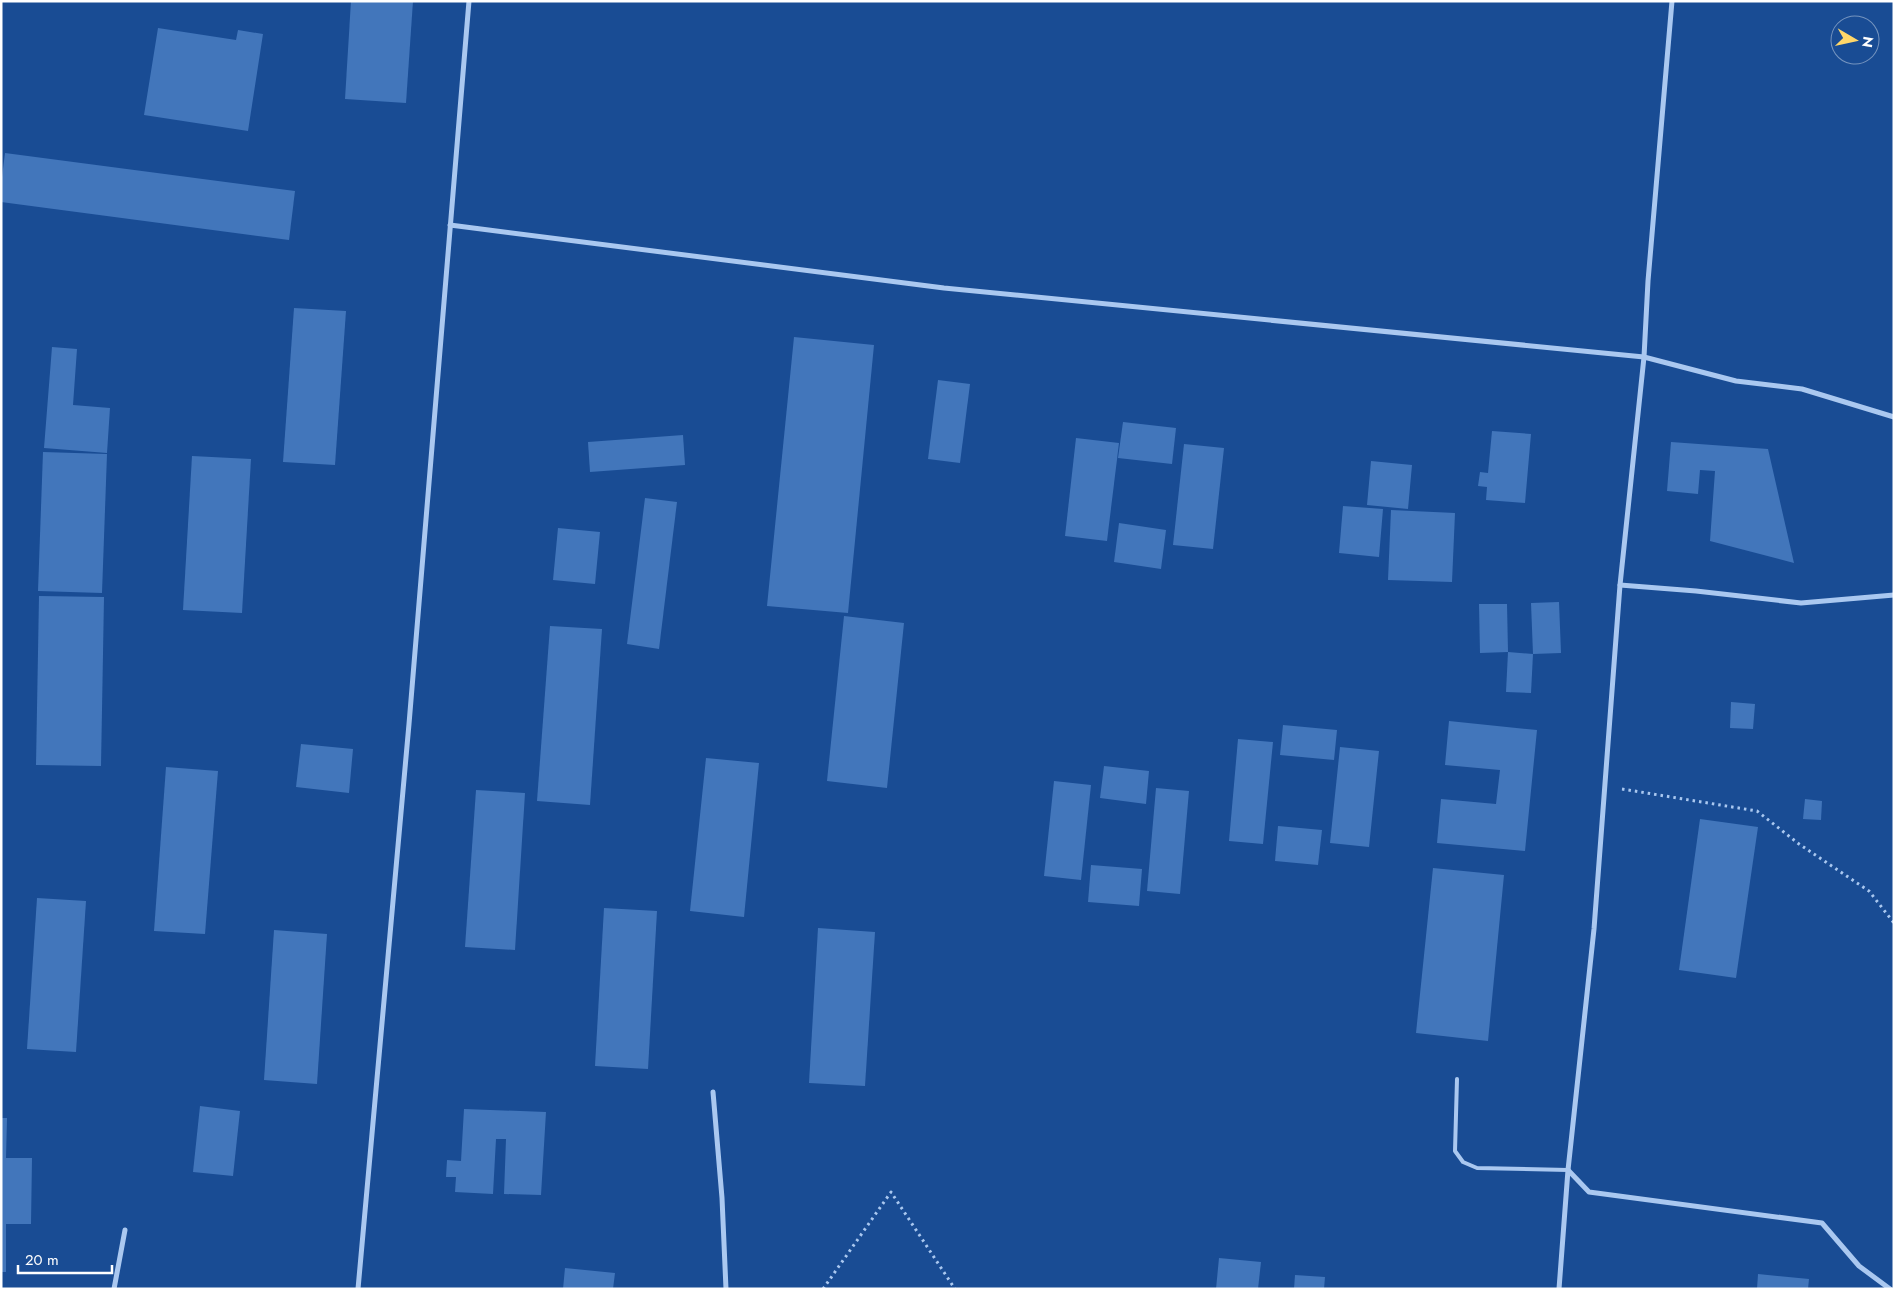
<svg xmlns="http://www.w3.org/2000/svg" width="1895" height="1290" font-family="Jost,sans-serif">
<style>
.building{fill:#4276bb}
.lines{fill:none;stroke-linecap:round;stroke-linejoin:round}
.path{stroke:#aac8f0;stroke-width:3;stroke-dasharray:2.5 4;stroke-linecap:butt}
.lane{stroke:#aac8f0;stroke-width:4}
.street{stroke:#aac8f0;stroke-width:5}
</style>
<rect width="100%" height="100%" fill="#194c94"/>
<g class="building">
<polygon points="351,1 413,1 406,103 345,99"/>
<polygon points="158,28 236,40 238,30 263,34 248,131 144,115"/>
<polygon points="5,153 295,191 289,240 1,202 1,185"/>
<polygon points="294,308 346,311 335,465 283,462"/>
<polygon points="794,337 874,345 848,613 767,606"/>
<polygon points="52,347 77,349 73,405 110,408 107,453 44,448"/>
<polygon points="938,380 970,384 960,463 928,459"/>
<polygon points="1123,422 1176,428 1172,464 1118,458"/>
<polygon points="1492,431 1531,434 1525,503 1486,500 1487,487 1478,486 1480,472 1488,473"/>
<polygon points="683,435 685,465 590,472 588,442"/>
<polygon points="1076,438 1119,443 1107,541 1065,536"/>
<polygon points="1671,442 1768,449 1794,563 1710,541 1715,471 1700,470 1698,494 1667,491"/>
<polygon points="1184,444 1224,448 1213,549 1173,545"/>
<polygon points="43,452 107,454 102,593 38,591"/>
<polygon points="192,456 251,459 242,613 183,610"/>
<polygon points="1371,461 1412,465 1408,509 1367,505"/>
<polygon points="645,498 677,502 659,649 627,644"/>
<polygon points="1343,506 1383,509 1379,557 1339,553"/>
<polygon points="1391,510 1455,513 1452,582 1388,580"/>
<polygon points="1119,523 1166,530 1161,569 1114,562"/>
<polygon points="558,528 600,532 595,584 553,580"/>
<polygon points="39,596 104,597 101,766 36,765"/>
<polygon points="1559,602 1561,653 1533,654 1531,603"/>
<polygon points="1479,604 1507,604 1508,652 1480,653"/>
<polygon points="844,616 904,623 887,788 827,781"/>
<polygon points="550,626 602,629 590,805 537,801"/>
<polygon points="1508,652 1533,654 1531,693 1506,692"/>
<polygon points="1731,702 1755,704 1753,729 1730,728"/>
<polygon points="1449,721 1537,730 1525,851 1437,843 1441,799 1496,804 1500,770 1445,765"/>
<polygon points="1283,725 1337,730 1334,760 1280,755"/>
<polygon points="1238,739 1273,742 1263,844 1229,841"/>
<polygon points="301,744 353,749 349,793 296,787"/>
<polygon points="1340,747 1379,751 1369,847 1330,843"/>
<polygon points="706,758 759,763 744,917 690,911"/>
<polygon points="1104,766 1149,771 1146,804 1100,798"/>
<polygon points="166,767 218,771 205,934 154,931"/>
<polygon points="1054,781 1091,785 1081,880 1044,876"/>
<polygon points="1156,788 1189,791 1180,894 1147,891"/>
<polygon points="476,790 525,793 515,950 465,947"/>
<polygon points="1805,799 1822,801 1821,820 1803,819"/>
<polygon points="1700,819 1758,827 1736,978 1679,970"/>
<polygon points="1278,826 1322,830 1318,865 1275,861"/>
<polygon points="1091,865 1142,869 1139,906 1088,902"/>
<polygon points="1433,868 1504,875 1488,1041 1416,1033"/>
<polygon points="37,898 86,901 76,1052 27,1049"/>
<polygon points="604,908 657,911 648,1069 595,1066"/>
<polygon points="818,928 875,932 865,1086 809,1083"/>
<polygon points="274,930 327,934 317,1084 264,1080"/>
<polygon points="200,1106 240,1111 233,1176 193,1172"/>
<polygon points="464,1109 546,1112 541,1195 504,1194 506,1139 496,1139 493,1194 455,1192 456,1177 446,1177 447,1160 461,1161"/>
<polygon points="1,1118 7,1118 6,1158 32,1158 31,1224 6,1224 6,1272 1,1272"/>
<polygon points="1219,1258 1261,1262 1258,1289 1216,1289"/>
<polygon points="565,1268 615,1273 613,1289 563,1289"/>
<polygon points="1758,1274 1809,1279 1808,1289 1757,1289"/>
<polygon points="1295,1275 1325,1277 1324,1289 1294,1289"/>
</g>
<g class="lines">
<g class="path">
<polyline points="1622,789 1757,811 1799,844 1869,891 1894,923"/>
<polyline points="823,1289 891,1192 955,1289"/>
</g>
<polyline class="lane" points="1457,1079 1455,1151 1463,1162 1477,1168 1568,1170"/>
<g class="street">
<polyline points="450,225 944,288 1644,357 1736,381 1802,389 1894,417"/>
<polyline points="1620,585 1696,591 1801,603 1894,595"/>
<polyline points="713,1092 722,1198 726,1289"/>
<polyline points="1568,1170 1589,1192 1822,1223 1859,1266 1890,1289"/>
<polyline points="114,1289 125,1230"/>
<polyline points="358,1289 409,724 469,1"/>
<polyline points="1559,1289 1568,1170 1594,929 1620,585 1644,357 1648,281 1672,1"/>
</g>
</g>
<rect width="1895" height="1290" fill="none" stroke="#ffffff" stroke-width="5"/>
<g transform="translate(1855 40) rotate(99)"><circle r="24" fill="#194c94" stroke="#7594bf"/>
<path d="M0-4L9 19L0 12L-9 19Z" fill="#ffd769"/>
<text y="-8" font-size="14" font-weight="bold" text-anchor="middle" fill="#ffffff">N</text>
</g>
<path d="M18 1265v8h94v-8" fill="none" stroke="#ffffff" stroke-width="2.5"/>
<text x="25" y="1265" font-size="15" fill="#ffffff" stroke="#194c94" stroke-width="4" paint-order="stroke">20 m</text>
</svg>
